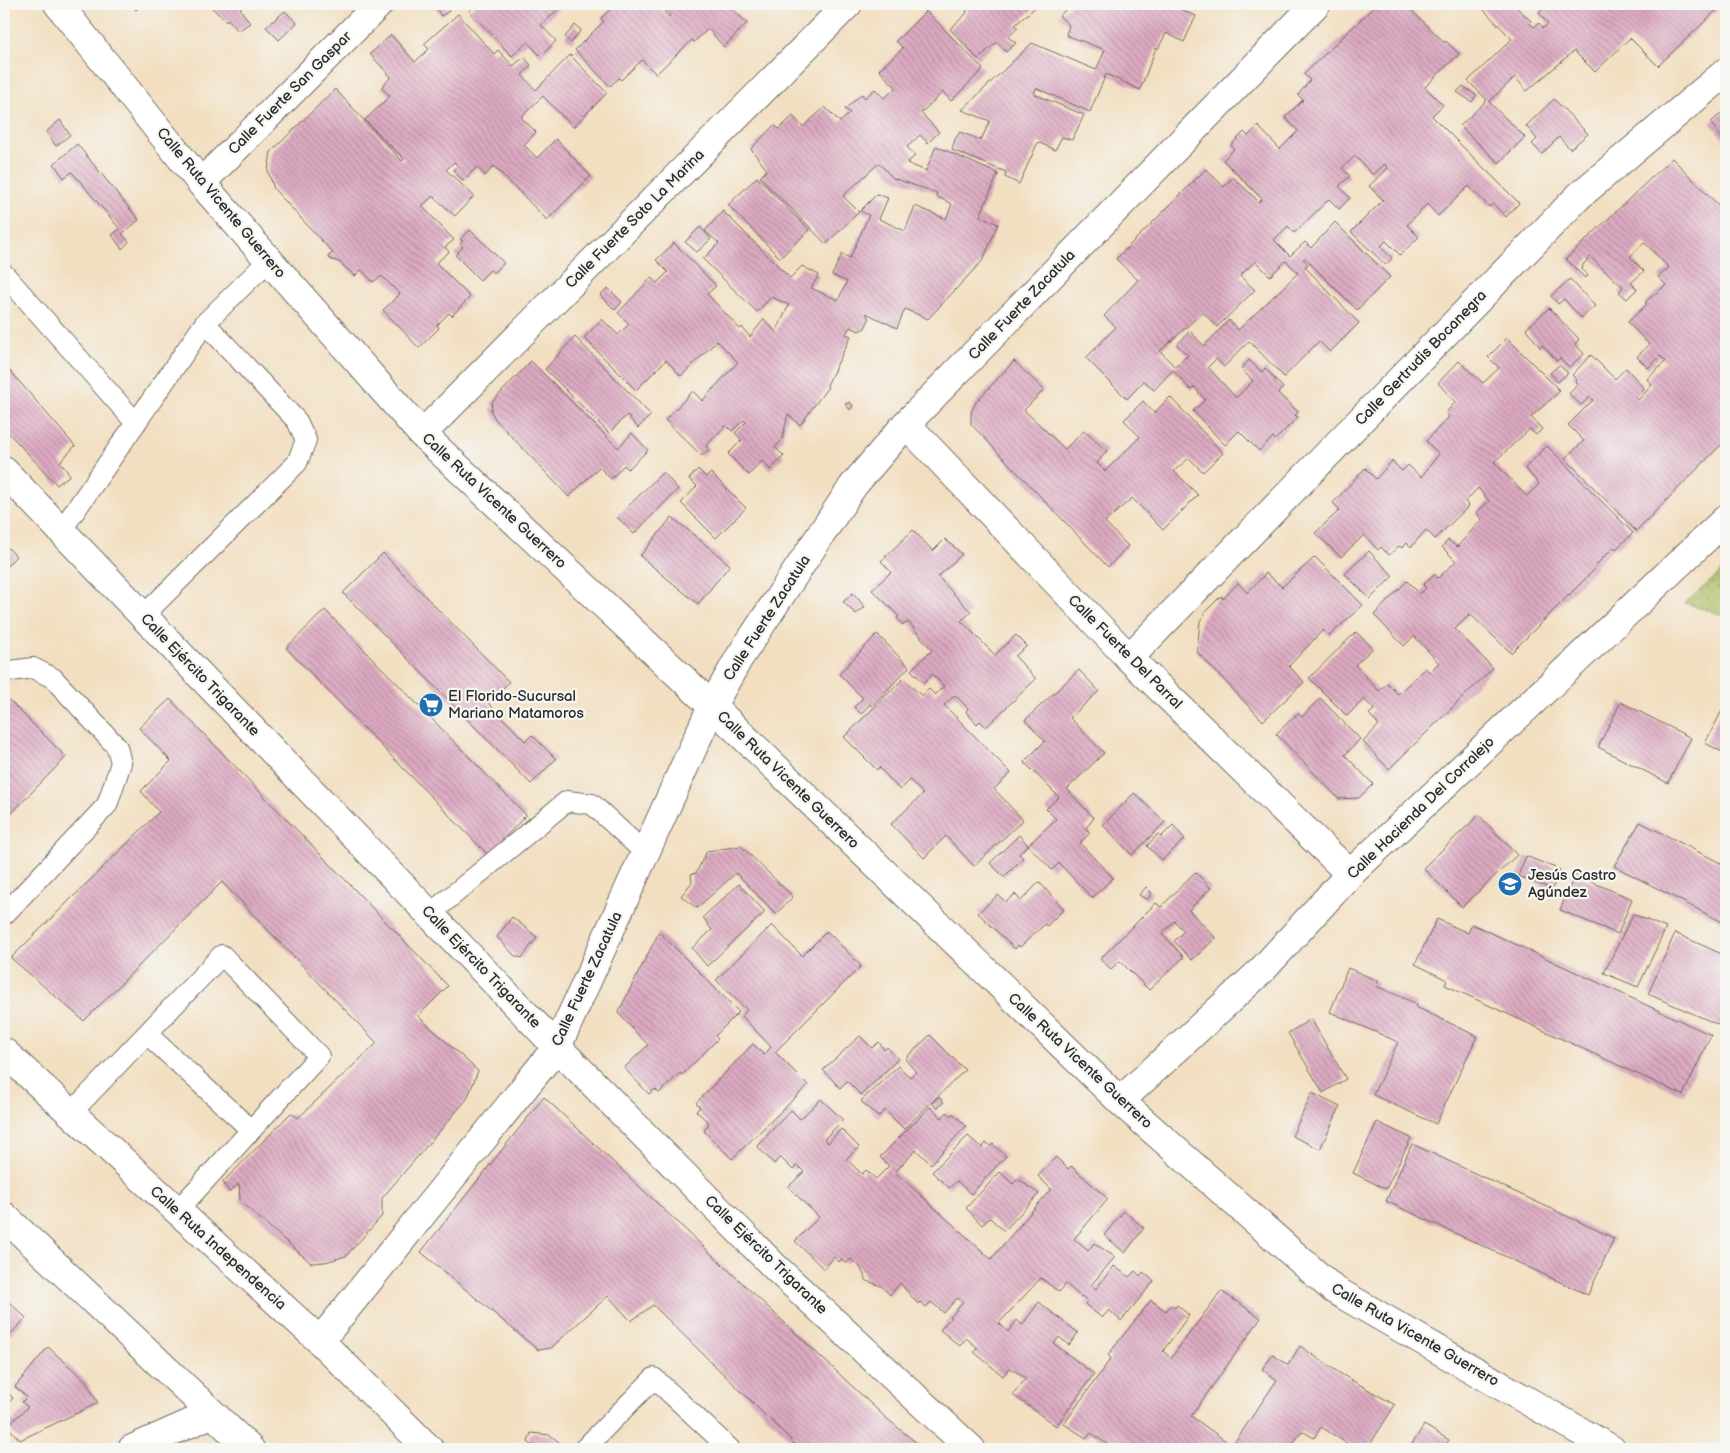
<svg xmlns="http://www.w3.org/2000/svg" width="1730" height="1453" font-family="'Balsamiq Sans',sans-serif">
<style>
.park{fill:url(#park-dots);stroke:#6c7444}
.building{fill:url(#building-back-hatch);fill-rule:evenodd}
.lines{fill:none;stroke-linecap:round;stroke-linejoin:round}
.service-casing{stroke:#716a60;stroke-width:22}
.minor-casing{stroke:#716a60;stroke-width:30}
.secondary-casing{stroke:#716a60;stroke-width:30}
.primary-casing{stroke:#716a60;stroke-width:30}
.service{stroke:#fff;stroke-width:20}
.minor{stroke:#fff;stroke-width:28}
.secondary{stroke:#fff;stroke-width:28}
.primary{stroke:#fff;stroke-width:28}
.labels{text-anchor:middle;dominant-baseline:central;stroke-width:4.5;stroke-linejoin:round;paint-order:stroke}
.street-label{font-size:15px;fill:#2b2b2b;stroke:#f6f6f2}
.poi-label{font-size:15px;fill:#2b2b2b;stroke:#f6f6f2;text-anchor:start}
</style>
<defs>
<pattern id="park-dots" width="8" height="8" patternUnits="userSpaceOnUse" patternTransform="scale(1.25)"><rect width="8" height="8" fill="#acbc5e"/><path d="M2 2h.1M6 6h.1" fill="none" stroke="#8c994e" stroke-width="1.8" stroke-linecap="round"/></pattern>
<pattern id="building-back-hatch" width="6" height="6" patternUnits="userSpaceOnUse" patternTransform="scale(1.25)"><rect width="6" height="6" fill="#ddaac2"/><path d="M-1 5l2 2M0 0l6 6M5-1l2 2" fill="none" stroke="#b38b9e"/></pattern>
</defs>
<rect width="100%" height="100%" fill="#f6f6f2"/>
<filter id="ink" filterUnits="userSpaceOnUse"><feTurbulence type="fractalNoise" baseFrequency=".02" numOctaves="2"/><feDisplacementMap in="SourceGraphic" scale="10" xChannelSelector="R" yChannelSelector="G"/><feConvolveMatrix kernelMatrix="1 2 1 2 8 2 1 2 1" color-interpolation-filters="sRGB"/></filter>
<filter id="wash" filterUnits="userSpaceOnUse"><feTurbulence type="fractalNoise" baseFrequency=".0096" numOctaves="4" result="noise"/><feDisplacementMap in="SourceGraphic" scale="20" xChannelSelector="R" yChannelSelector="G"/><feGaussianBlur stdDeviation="1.12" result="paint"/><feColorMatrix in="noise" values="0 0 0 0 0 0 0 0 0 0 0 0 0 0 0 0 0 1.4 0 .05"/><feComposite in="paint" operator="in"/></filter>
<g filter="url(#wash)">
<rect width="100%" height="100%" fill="#f2dfc1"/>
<polygon class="park" points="1726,568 1726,616 1685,603"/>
<g id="blocks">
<g class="building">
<polygon points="131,4 142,4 136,10"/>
<polygon points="208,4 245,4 240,9 250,23 238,31 228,19 226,21"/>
<polygon points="434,4 446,4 449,11 441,16"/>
<polygon points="476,4 564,4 541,25 556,41 541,56 527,42 512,56 469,11"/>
<polygon points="616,4 656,4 669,17 670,15 660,4 727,4 747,23 724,47 708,29 694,42 692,40 656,74 642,60 621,80 619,78 610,86 575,50 604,21 601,18"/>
<polygon points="968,4 1039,4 1015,25 1018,28 1008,37 1016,43 1006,52 997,42 978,59 950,29 966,14"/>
<polygon points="1072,4 1167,4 1196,16 1184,42 1166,33 1158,49 1156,48 1140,90 1106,74 1090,112 1036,88 1034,94 1084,115 1072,140 1062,137 1055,150 1038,142 1019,184 1005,177 1006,172 952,150 955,139 960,132 981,140 990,121 962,110 1032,43 1096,70 1105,50 1066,35 1069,25 1059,16"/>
<path d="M1377 4H1410L1414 9 1412 11 1445 43 1446 41 1459 54 1425 87 1443 105 1432 116 1519 203 1506 217 1493 204 1489 207 1469 186 1438 216 1427 204 1407 225 1419 237 1400 255 1386 241 1380 247 1392 258 1386 265 1351 232 1383 200 1369 186 1388 168 1385 164 1373 175 1355 156 1342 168 1350 176 1339 186 1350 198 1339 209 1329 199 1294 233 1288 226 1274 240 1290 256 1305 242 1311 248 1335 222 1390 277 1357 310 1305 258 1303 259 1308 264 1305 267 1359 323 1330 352 1319 341 1284 377 1249 341 1224 367 1216 359 1208 367 1236 398 1253 381 1241 369 1249 360 1262 372 1265 368 1283 388 1278 393 1298 412 1295 415 1298 417 1275 440 1273 437 1259 451 1239 431 1225 445 1193 411 1205 400 1194 387 1191 390 1173 370 1154 390 1144 381 1127 399 1086 358 1116 327 1104 316 1138 280 1116 259 1206 169 1224 187 1233 177 1259 202 1262 199 1223 160 1234 149 1231 145 1244 132 1248 136 1258 126 1280 149 1298 131 1285 117 1303 100 1298 95 1310 80 1304 74ZM1255 261 1270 276 1286 261 1298 273 1238 330 1229 320 1204 346 1190 331 1177 345 1188 355 1175 367 1160 351 1203 312 1217 327 1255 290 1240 276Z"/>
<polygon points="1478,4 1521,4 1517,8 1531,21 1529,23 1534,27 1539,23 1543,28 1548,24 1539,13 1549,4 1723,4 1658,66 1630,38 1595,72 1574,51 1527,91 1515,77 1489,102 1525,137 1499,163 1460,126 1487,100 1468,81 1512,39"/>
<polygon points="285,11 297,23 279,40 266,27"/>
<polygon points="926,11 983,69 951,101 943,92 921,113 939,132 928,143 920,135 907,147 915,156 907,163 926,171 936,146 998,174 980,216 998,224 983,260 928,319 905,309 897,328 866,313 869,319 865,328 859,331 850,327 846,334 851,336 827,385 828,387 800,425 788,414 782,440 775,447 784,456 770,470 762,461 749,475 728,454 742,440 735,433 746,422 744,420 732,431 726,425 706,446 709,449 702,456 665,420 693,391 702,401 738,362 717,341 681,376 666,360 636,390 584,338 602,319 618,335 629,324 618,313 651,278 657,283 668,272 656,260 674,243 716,286 707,294 740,329 742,327 750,337 764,319 776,332 789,305 771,297 757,312 703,259 719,243 705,231 723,211 790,278 802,266 819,275 811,288 838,300 847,282 832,275 842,254 850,258 869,215 860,211 877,194 888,198 879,219 905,231 915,206 946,219 952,204 936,196 937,193 893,178 879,163 843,196 859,212 826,244 760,177 767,170 751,149 774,125 779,129 793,116 803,127 825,107 840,122 850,113 845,109 862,94 865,98 875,89 884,98 896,88 879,70 903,48 896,41"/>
<polygon points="458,14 494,54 498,50 513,66 524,57 531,65 522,75 536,90 570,55 607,93 573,127 543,96 521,117 536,132 524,145 537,158 556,139 591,176 547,220 494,166 485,176 477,167 463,181 453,170 458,166 454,162 446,170 474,196 455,216 433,196 422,206 454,240 445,247 449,252 436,263 470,297 452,316 449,313 437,325 439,328 419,348 383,310 400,294 382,276 373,282 361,270 355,276 339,262 330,259 328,256 333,253 274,189 268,171 271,152 335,89 402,161 404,159 365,120 390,96 381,88 391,77 370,54 391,35 415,62 429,49 424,44"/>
<polygon points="575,25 581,30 571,43 565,37"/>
<polygon points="1463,86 1476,95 1472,102 1457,92"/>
<polygon points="1554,99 1588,134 1570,149 1559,137 1542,154 1532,144 1537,139 1526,126"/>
<polygon points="1726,109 1726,142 1710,123"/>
<polygon points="60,120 70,135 56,146 46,132"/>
<polygon points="77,144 139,220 122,234 129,242 122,249 112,235 120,229 72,172 64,178 54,164"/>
<polygon points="1672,158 1726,213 1726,440 1636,531 1565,458 1584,441 1568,425 1593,400 1590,397 1581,405 1569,394 1578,384 1575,382 1577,380 1572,375 1591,355 1615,379 1626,368 1644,388 1635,397 1638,400 1652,385 1647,379 1666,361 1660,356 1648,368 1637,357 1649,344 1628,322 1647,304 1645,302 1666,285 1658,277 1669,268 1644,242 1630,257 1644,271 1631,283 1637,289 1627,299 1619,292 1623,287 1590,257 1583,265 1582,269 1588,276 1585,278 1566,259"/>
<polygon points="757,177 809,230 780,258 728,205"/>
<polygon points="700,227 711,239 697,252 685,242"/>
<polygon points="470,230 504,263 494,273 490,270 480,280 455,255 463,247 460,244 463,241 460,239"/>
<polygon points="1570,279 1595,306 1581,318 1564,299 1558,304 1551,296"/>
<polygon points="608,288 622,302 615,310 600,295"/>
<polygon points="1549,308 1579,339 1575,344 1584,354 1569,367 1560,358 1557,361 1542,345 1540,347 1526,329"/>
<polygon points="575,337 651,415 638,428 627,415 609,433 545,369"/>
<polygon points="1507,338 1560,391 1531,417 1542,429 1536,435 1530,429 1494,462 1527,496 1539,484 1525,468 1547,446 1633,533 1616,549 1614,547 1595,566 1596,568 1511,653 1470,614 1455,629 1493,668 1389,769 1363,742 1379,725 1369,714 1374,710 1364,699 1347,716 1309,678 1356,632 1373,648 1355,665 1379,691 1387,683 1398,694 1425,668 1429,672 1439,663 1414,636 1404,646 1374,615 1407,581 1420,594 1426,588 1423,585 1434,574 1438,578 1456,561 1442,547 1448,540 1457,547 1482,519 1476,513 1489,501 1478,488 1465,502 1469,506 1435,539 1426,530 1411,547 1407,543 1402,548 1399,546 1389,555 1381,547 1378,550 1364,535 1341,557 1315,533 1340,510 1333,503 1365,468 1376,479 1392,461 1402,471 1408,465 1421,477 1439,454 1426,441 1449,417 1446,413 1455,402 1438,383 1459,361 1483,383 1499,368 1488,357"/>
<polygon points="531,361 618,448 632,433 648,450 628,469 624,465 611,479 599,467 569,497 495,419 491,411 492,402"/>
<polygon points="1014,361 1044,390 1024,410 1065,449 1084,431 1107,451 1097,463 1105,471 1140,437 1124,420 1143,401 1154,413 1170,397 1223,453 1203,472 1189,458 1174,471 1198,495 1163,530 1132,498 1105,522 1128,546 1108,567 971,424 971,412 976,402"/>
<polygon points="4,364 75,446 60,462 70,475 57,485 4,428"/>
<polygon points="1559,365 1568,373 1558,382 1550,373"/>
<polygon points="850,402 853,406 850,410 845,404"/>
<polygon points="698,469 706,477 711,473 746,508 716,538 681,503 697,486 689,479"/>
<polygon points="663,472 678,489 634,534 617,517"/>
<polygon points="672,517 730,565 698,604 640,556"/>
<polygon points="913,530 933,551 945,539 962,554 938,577 971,612 961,621 995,655 1016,635 1027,646 1015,656 1036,679 986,727 980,721 977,724 966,712 968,708 955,695 944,705 1011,773 994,789 1023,820 974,866 946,836 924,858 891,824 923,794 910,780 900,790 879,767 877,770 844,737 903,679 922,696 929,689 935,695 944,686 932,674 924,683 911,670 932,650 908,622 903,625 897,618 899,616 872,590 891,572 881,561"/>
<polygon points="4,544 16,556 4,569"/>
<polygon points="1369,551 1393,576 1370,599 1345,574"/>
<polygon points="383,553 509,682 488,703 525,741 532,735 556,759 531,784 343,593"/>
<polygon points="1315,557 1363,605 1329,636 1323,630 1289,666 1304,682 1263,721 1197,652 1200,621 1207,610 1221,596 1223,599 1238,583 1247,593 1266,573 1282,587"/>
<polygon points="853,593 865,607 856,614 843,602"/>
<polygon points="325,610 526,815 488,855 286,648"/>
<polygon points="877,634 909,667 872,706 870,704 861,714 854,707 863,698 839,674"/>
<polygon points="1079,670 1099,691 1070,718 1104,753 1067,789 1094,818 1086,828 1090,833 1080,843 1113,878 1092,898 1059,863 1052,870 1028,845 1056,819 1046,809 1059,797 1024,762 1045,741 1025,720"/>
<polygon points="4,695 66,757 4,821"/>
<polygon points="1320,698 1360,739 1345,755 1373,784 1359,798 1339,799 1276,734 1298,713 1302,717"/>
<polygon points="170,699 448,986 418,1016 478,1071 467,1099 382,1198 382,1216 346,1256 325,1262 311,1263 240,1201 239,1184 229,1192 223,1182 291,1113 298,1118 377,1043 222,882 84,1021 11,958 159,812 141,791 171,761 139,728"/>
<polygon points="1621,702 1691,738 1668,783 1598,747"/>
<polygon points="1726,703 1726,754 1705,743"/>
<polygon points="1134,793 1165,822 1132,855 1103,825"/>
<polygon points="1479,815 1517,855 1462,907 1423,868"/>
<polygon points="1640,822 1726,866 1726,924 1614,866"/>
<polygon points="1173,825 1185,839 1162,860 1147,846 1158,834 1161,837"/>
<polygon points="1019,835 1028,845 1019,854 1023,858 1004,877 990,863"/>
<polygon points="741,846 793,897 776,914 736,873 697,908 681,896 692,882 691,874 696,873 707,851"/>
<polygon points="1526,856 1560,870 1552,889 1518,876"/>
<polygon points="1195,872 1211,888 1189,910 1216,938 1192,960 1174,941 1184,931 1174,921 1162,934 1184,957 1149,990 1120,961 1111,969 1100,959 1156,903 1161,907"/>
<polygon points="1575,875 1632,899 1618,934 1560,910"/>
<polygon points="1039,882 1064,909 1047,926 1045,924 1020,947 1018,945 1015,949 978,913 998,895 1006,902 1015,894 1021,901"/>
<polygon points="739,884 765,912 707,966 692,948 712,930 703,917"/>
<polygon points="1146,887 1152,893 1147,900 1139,895"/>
<polygon points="1633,914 1666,928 1638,987 1604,973"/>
<polygon points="512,917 537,937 522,958 515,956 497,937"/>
<polygon points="1437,919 1468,933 1472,924 1711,1035 1683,1095 1445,985 1447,980 1415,964"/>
<polygon points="772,925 802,956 827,931 861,966 775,1052 808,1085 732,1159 704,1131 709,1123 696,1111 700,1107 696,1103 753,1044 764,1055 771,1047 742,1016 747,1010 716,980"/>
<polygon points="659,932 739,1012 715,1036 718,1039 682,1075 680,1073 659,1093 655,1089 649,1094 624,1068 648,1045 618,1013"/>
<polygon points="1675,933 1726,956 1726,1028 1648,994"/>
<polygon points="1348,968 1378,981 1376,986 1417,1004 1416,1007 1477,1036 1436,1124 1373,1095 1398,1042 1330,1012"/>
<polygon points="1311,1019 1346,1079 1323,1093 1288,1033"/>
<polygon points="930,1035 965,1070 904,1129 885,1110 878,1117 861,1101 898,1066 910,1077 916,1072 905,1059"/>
<polygon points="860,1036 872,1048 879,1042 884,1050 887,1047 898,1059 861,1095 847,1081 840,1088 823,1070"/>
<polygon points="1312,1093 1340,1107 1320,1149 1292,1136"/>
<polygon points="544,1097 885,1417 924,1449 800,1449 653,1305 631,1321 608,1296 551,1348 538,1350 421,1252"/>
<polygon points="939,1097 944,1102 937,1108 932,1103"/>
<polygon points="821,1099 843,1120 824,1139 828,1143 841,1129 859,1147 846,1159 862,1174 866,1170 876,1179 889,1166 880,1157 930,1107 942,1118 947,1112 951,1116 953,1113 966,1126 931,1164 916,1150 895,1172 991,1259 1051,1189 1038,1176 1056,1157 1068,1169 1071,1166 1108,1199 1074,1239 1088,1251 1094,1243 1115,1257 1091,1285 1096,1289 1114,1266 1129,1277 1135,1271 1140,1276 1143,1272 1154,1281 1121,1321 1109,1310 1102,1318 1085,1304 1087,1301 1082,1296 1081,1297 1066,1284 1059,1292 1041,1278 999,1323 1008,1332 1017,1320 1022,1325 1039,1302 1078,1333 1069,1345 1059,1337 1054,1344 1094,1374 1056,1426 1013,1395 1026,1378 1010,1368 1003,1376 974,1352 978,1348 966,1338 960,1346 940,1330 963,1302 957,1298 944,1313 931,1302 926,1307 920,1302 918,1304 900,1283 890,1295 881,1286 867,1281 860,1267 851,1259 846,1264 841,1259 839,1262 834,1257 824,1269 795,1241 819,1217 788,1187 804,1172 797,1165 793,1170 780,1157 774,1164 757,1146 791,1110 800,1119"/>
<polygon points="1377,1122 1411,1138 1386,1189 1353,1173"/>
<polygon points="968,1136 982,1148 986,1143 991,1146 993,1144 1006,1156 971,1194 957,1181 949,1188 932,1172"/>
<polygon points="1412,1144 1614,1238 1588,1295 1386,1201"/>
<polygon points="1000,1172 1013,1184 1018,1179 1039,1194 1004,1231 990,1218 982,1225 966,1208"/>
<polygon points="1124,1211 1144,1228 1125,1253 1104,1235"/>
<polygon points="1221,1291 1261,1318 1191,1416 1230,1444 1226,1449 1104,1449 1107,1444 1091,1433 1086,1438 1064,1424 1111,1358 1108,1355 1151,1300 1166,1311 1171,1305 1175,1308 1177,1305 1189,1315 1163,1351 1171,1358"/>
<polygon points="5,1298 26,1318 4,1341 4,1299"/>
<polygon points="1300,1346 1341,1374 1395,1405 1369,1446 1364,1443 1360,1449 1349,1449 1351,1446 1321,1427 1314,1438 1302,1431 1289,1449 1237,1449 1232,1446 1277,1380 1262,1369 1273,1355 1288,1365"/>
<polygon points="48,1347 86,1381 98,1403 20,1440 7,1426 28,1407 22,1402 27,1397 15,1387"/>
<polygon points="4,1390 13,1398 4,1408"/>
<polygon points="1424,1425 1449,1440 1444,1448 1446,1449 1409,1449"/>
<polygon points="531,1433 550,1435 560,1443 553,1449 534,1449 534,1447 528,1442"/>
</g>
</g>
</g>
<g filter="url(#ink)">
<use href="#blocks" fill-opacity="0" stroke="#716a60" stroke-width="1"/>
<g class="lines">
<defs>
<g id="service">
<polyline points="4,274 136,423"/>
<polyline points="61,531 205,323 269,260"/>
<polyline points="143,616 297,463 306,440 297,421 205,323"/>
<polyline points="4,672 33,668 53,678 117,747 121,763 107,805 4,915"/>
<polyline points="430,914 567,801 592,804 645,853"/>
<polyline points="147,1034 251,1130"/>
<polyline points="71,1113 222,955 319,1056 177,1211"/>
<polyline points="584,1449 654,1378 730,1449"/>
</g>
<g id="minor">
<polyline points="201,183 379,4"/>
<polyline points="906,424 1129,658 1350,874"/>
<polyline points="422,434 848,4"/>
<polyline points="4,471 557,1047 777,1269 971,1449"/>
<polyline points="1129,658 1580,195 1726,72"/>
<polyline points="1120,1101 1262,970 1350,874 1726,519"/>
<polyline points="320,1341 557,1047 712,706 739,658 853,486 906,424 1316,4"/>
<polyline points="132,1449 211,1414"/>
</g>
<polyline id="secondary" points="58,4 201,183 422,434 712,706 1120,1101 1333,1289 1611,1449"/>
<g id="primary">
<polyline points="4,1052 320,1341 429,1449"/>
<polyline points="4,1216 250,1449"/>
</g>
</defs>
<use href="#service" class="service-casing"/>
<use href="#minor" class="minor-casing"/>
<use href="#secondary" class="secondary-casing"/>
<use href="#primary" class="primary-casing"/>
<use href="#service" class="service"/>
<use href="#minor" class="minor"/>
<use href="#secondary" class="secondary"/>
<use href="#primary" class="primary"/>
</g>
</g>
<defs>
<symbol id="supermarket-disc" viewBox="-11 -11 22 22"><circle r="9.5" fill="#1f6fb2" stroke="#f6f6f2"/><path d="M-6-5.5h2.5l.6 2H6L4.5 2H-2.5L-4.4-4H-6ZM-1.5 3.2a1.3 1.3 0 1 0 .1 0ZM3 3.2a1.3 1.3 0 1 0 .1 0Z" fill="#fff"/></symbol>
<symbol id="school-disc" viewBox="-11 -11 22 22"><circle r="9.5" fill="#1f6fb2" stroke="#f6f6f2"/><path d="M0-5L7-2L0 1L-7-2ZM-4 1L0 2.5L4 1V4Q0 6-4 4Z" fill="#fff"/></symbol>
</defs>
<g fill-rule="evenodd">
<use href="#supermarket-disc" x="417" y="691" width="28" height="28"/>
<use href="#school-disc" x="1496" y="870" width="28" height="28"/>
</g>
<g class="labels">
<g class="street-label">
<text transform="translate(290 93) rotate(-45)">Calle Fuerte San Gaspar</text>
<text transform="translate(221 203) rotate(50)">Calle Ruta Vicente Guerrero</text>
<text transform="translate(635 219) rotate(-45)">Calle Fuerte Soto La Marina</text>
<text transform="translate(1022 305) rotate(-46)">Calle Fuerte Zacatula</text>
<text transform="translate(1421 358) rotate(-46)">Calle Gertrudis Bocanegra</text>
<text transform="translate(494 501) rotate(43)">Calle Ruta Vicente Guerrero</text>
<text transform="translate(767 618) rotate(-57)">Calle Fuerte Zacatula</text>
<text transform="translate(1125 652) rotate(45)">Calle Fuerte Del Parral</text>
<text transform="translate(200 675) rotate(46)">Calle Ejército Trigarante</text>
<text transform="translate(788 780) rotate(44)">Calle Ruta Vicente Guerrero</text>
<text transform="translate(1421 808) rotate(-44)">Calle Hacienda Del Corralejo</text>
<text transform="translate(481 967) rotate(46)">Calle Ejército Trigarante</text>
<text transform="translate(587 979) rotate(-65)">Calle Fuerte Zacatula</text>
<text transform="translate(1080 1061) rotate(43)">Calle Ruta Vicente Guerrero</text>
<text transform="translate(218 1248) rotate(42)">Calle Ruta Independencia</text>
<text transform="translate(766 1255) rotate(44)">Calle Ejército Trigarante</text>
<text transform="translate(1415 1335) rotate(30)">Calle Ruta Vicente Guerrero</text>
</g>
<g class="poi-label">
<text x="448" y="696">El Florido-Sucursal<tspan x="448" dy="17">Mariano Matamoros</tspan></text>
<text x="1528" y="875">Jesús Castro<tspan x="1528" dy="17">Agúndez</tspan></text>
</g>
</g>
<rect width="1730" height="1453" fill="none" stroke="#f6f6f2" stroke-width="20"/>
</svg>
